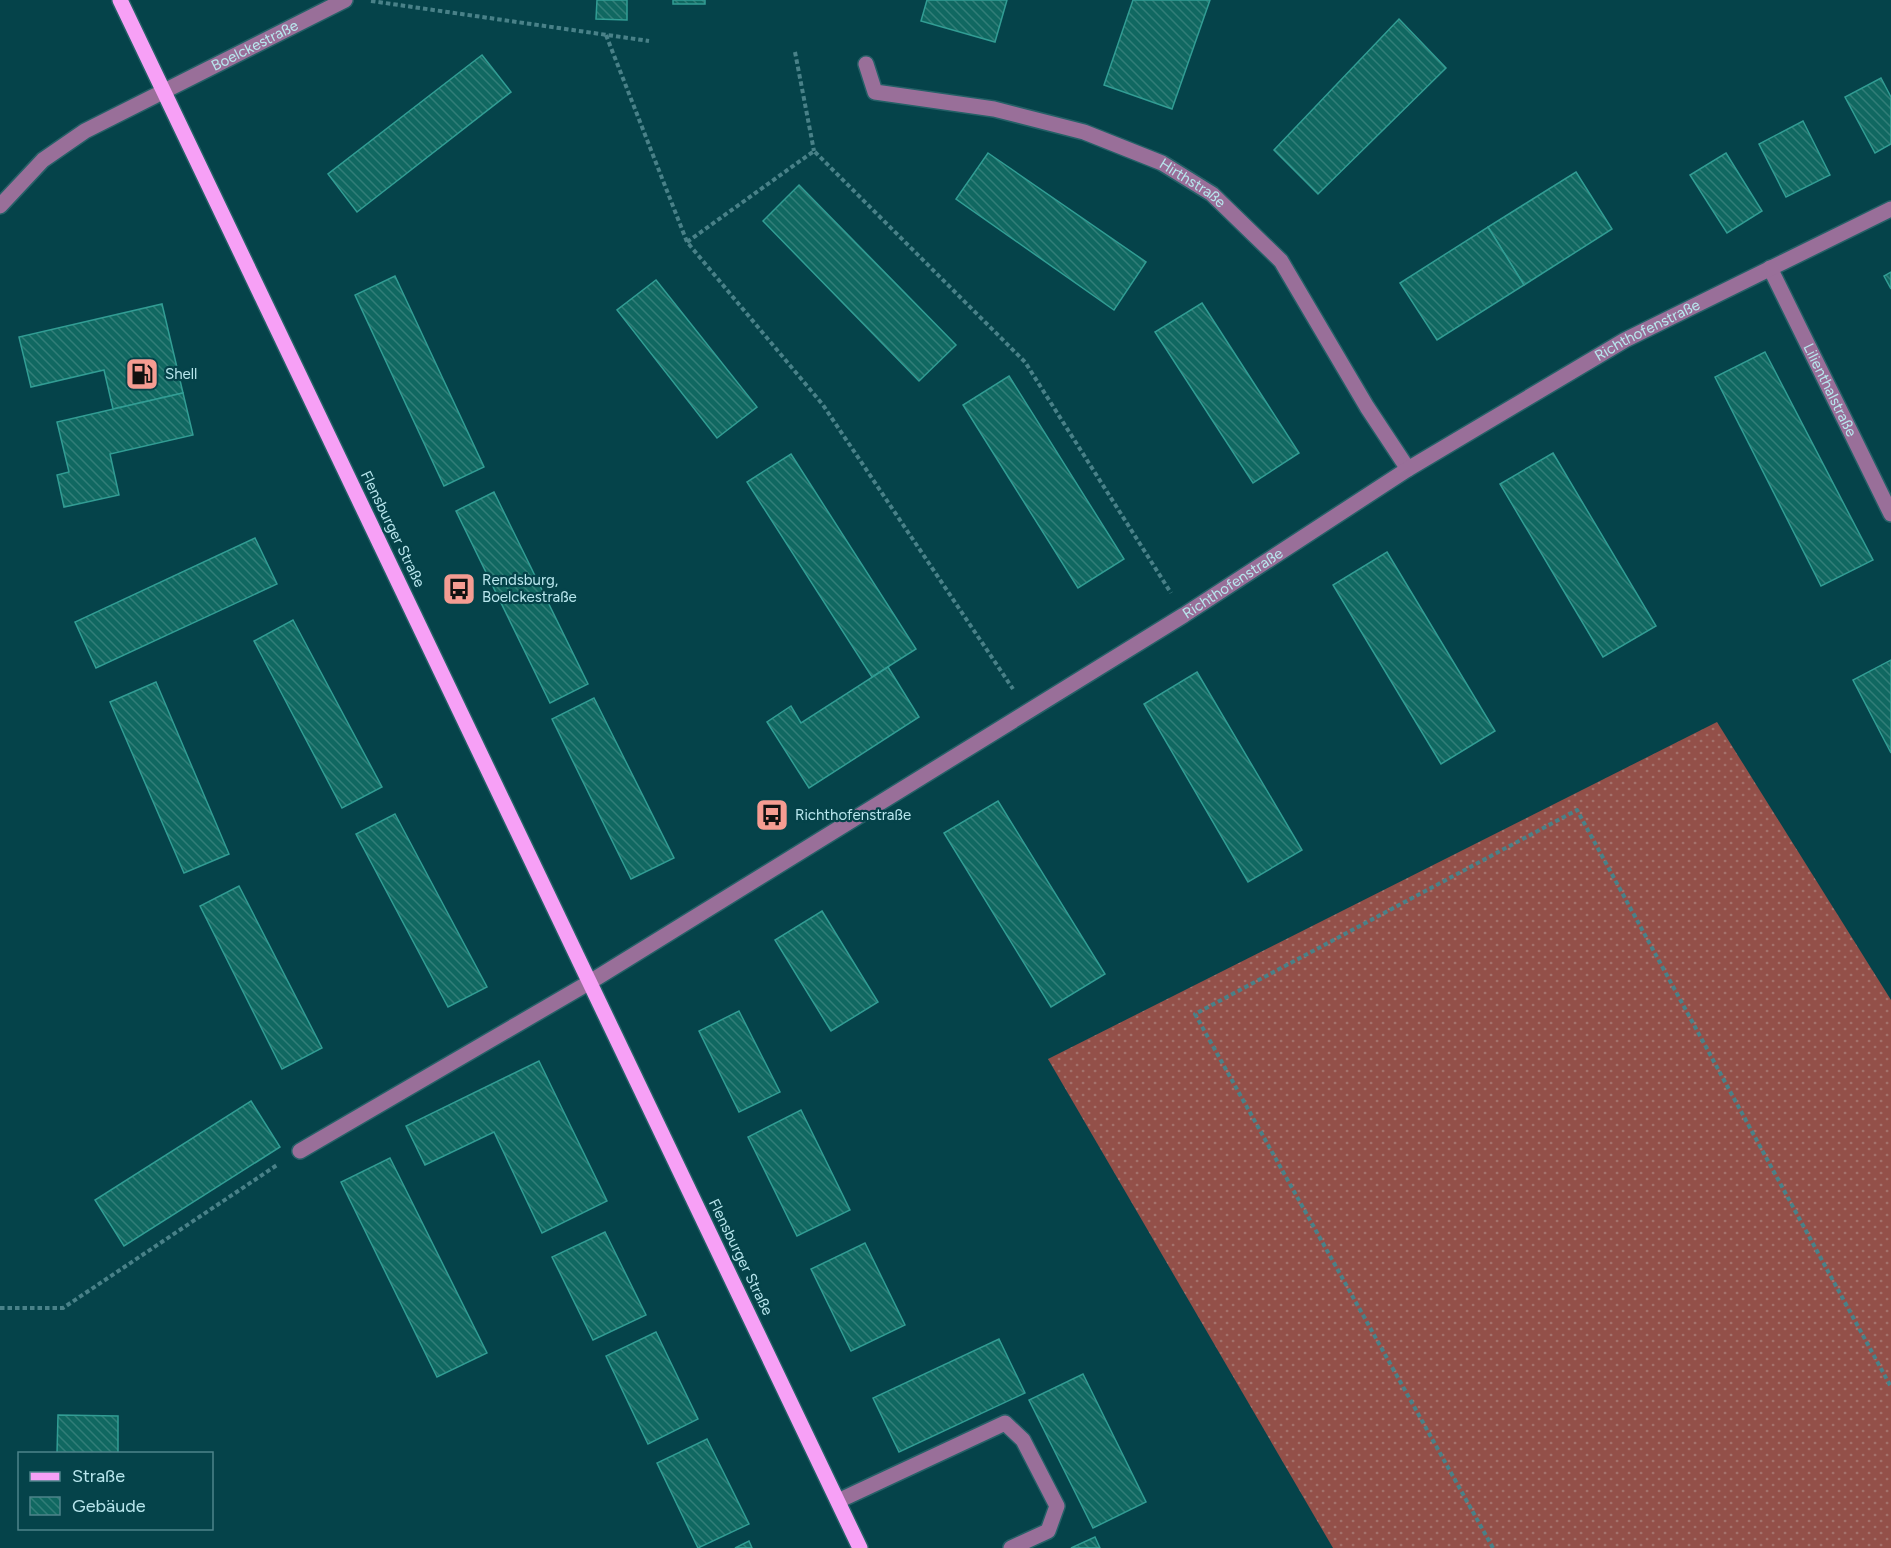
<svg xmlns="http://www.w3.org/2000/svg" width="1891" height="1548" font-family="Figtree,sans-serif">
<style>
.garden{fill:url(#garden-dots)}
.building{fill:url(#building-back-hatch);stroke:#329d94;stroke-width:1.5}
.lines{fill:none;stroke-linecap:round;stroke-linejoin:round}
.minor-casing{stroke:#256067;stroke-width:18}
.major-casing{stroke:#256067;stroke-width:18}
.path{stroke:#498188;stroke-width:4;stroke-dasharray:4.5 3;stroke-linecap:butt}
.minor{stroke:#996f99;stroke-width:15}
.major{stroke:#f7a0f6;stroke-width:15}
.labels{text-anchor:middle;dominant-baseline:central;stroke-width:4.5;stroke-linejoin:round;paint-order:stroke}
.street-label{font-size:15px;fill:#b8e6ed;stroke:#05434a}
.poi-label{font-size:15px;fill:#b8e6ed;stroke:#05434a;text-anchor:start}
</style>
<defs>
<pattern id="garden-dots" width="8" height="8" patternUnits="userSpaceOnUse" patternTransform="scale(1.5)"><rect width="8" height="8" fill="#935049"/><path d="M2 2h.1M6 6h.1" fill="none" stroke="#a4726c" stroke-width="1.8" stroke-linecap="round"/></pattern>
<pattern id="building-back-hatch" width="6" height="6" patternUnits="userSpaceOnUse" patternTransform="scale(1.5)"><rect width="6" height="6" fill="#106861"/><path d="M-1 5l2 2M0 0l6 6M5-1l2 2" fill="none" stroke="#317e78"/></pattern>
</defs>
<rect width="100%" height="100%" fill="#05434a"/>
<polygon class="garden" points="1717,722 1891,1000 1891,1548 1333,1548 1048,1059"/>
<g class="building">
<polygon points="597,0 627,0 627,20 596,19"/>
<rect x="673" y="0" width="32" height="4"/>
<polygon points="927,0 1007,0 995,42 921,21"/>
<polygon points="1133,0 1210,0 1172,109 1104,85"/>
<polygon points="1399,19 1446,68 1318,194 1274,150"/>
<polygon points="482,55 511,92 357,212 328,174"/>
<polygon points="1881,78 1891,97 1891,144 1875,153 1845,97"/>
<polygon points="1803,121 1830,175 1786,197 1759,144"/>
<polygon points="988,153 1146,262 1114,310 956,199"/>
<polygon points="1726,153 1762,211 1727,233 1690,175"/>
<polygon points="1576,172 1612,229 1524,285 1488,227"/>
<polygon points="799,185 956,345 919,381 763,221"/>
<polygon points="1488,227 1524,285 1437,340 1400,283"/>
<polygon points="1891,272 1891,289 1884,276"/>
<polygon points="395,276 484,467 444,486 355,295"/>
<polygon points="656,280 757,407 717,438 617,310"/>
<polygon points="1202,303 1299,453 1253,483 1155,332"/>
<polygon points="162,304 183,393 113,409 104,370 31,387 19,337"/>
<polygon points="1765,352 1873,560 1821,586 1715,377"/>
<polygon points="1009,376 1124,559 1078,588 963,405"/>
<polygon points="183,393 193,435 110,454 119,495 64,507 57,475 69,472 57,422"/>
<polygon points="1553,453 1656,626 1603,657 1500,484"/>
<polygon points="791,454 916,649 872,677 747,482"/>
<polygon points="494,492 588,684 550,703 456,511"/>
<polygon points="255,538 277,584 96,668 75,622"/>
<polygon points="1387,552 1495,731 1441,764 1333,585"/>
<polygon points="293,620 382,787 342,808 254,641"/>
<polygon points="1891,660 1891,753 1853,680"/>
<polygon points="888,667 919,717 809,788 767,722 791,706 801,723"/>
<polygon points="1197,672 1302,850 1248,882 1144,704"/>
<polygon points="156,682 229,854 184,873 110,702"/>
<polygon points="594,698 674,858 631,879 552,719"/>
<polygon points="998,801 1105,974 1051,1007 944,833"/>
<polygon points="395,814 487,987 448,1007 356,834"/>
<polygon points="239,886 322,1048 282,1069 200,906"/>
<polygon points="822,911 878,1002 831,1031 775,940"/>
<polygon points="739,1011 780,1092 739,1112 699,1031"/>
<polygon points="539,1061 607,1201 542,1233 494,1132 425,1165 406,1126"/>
<polygon points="251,1101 280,1147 124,1246 95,1200"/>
<polygon points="801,1110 850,1210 797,1236 748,1137"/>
<polygon points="390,1158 487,1353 437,1377 341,1182"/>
<polygon points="605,1232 646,1315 593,1340 552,1257"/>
<polygon points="865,1243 905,1325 851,1351 811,1269"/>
<polygon points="656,1332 698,1419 648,1444 606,1356"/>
<polygon points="999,1339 1025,1393 899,1452 873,1398"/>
<polygon points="1083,1374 1146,1502 1093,1528 1029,1400"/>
<polygon points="58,1415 118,1416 118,1454 57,1454"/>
<polygon points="707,1439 749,1524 698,1548 657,1463"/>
<polygon points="1095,1537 1100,1548 1071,1548"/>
<polygon points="749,1541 752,1548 735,1548"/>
</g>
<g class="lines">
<defs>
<g id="minor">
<path id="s1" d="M866 64 875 92 994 109 1084 132 1162 163 1212 194 1281 261 1367 407 1408 469"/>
<path id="s2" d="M0 206 43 160 85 131 345 0"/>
<path id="s3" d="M1770 268 1891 514"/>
<path id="s4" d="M300 1151 590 982 1184 615 1408 469 1625 340 1891 209"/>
<polyline points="838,1501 1005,1423 1023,1440 1057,1506 1048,1531 1011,1548"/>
</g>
<polyline id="major" points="120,0 860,1548"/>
</defs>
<use href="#minor" class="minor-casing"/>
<use href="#major" class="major-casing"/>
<g class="path">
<polyline points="371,1 649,41"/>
<polyline points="606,35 687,242 823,405 1013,689"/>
<polyline points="795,52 814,151"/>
<polyline points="687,242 814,151 1025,362 1171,593"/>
<polyline points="0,1308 63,1308 277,1165"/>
<polyline points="1493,1548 1195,1014 1577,810 1891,1387"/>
</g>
<use href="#minor" class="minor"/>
<use href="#major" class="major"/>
</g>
<defs>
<symbol id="fuel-square" viewBox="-11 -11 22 22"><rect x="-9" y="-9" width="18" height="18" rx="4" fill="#f59c92" stroke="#05434a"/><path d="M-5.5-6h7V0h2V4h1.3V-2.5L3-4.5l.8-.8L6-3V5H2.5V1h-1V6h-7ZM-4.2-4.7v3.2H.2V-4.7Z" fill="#111"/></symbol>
<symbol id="bus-square" viewBox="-11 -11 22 22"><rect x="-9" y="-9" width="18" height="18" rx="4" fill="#f59c92" stroke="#05434a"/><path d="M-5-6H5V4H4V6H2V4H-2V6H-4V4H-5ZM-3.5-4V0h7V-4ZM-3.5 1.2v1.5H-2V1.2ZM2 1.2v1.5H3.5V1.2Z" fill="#111"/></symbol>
</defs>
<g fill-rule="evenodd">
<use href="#fuel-square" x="123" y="355" width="38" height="38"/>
<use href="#bus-square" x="440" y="570" width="38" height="38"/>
<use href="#bus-square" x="753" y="796" width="38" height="38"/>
</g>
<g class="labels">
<g class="street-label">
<text stroke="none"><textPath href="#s2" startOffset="304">Boelckestraße</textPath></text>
<text stroke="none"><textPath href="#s1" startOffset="363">Hirthstraße</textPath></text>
<text stroke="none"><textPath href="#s4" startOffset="1578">Richthofenstraße</textPath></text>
<text stroke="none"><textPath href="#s3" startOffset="136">Lilienthalstraße</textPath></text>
<text transform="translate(393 529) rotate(64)">Flensburger Straße</text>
<text stroke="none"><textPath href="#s4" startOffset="1092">Richthofenstraße</textPath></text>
<text transform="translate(741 1257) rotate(64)">Flensburger Straße</text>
</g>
<g class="poi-label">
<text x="165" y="374">Shell</text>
<text x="482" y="580">Rendsburg,<tspan x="482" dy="17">Boelckestraße</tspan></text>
<text x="795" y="815">Richthofenstraße</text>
</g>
</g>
<rect x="18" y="1452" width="195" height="78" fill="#05434a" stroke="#4d848b" stroke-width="1.5"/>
<rect x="30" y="1472" width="30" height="9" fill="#f7a0f6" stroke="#4d848b" stroke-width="1.5"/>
<text x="72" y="1482" font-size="18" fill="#b8e6ed">Straße</text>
<rect x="30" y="1497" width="30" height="18" fill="url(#building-back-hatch)" stroke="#4d848b" stroke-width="1.5"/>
<text x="72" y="1512" font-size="18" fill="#b8e6ed">Gebäude</text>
</svg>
